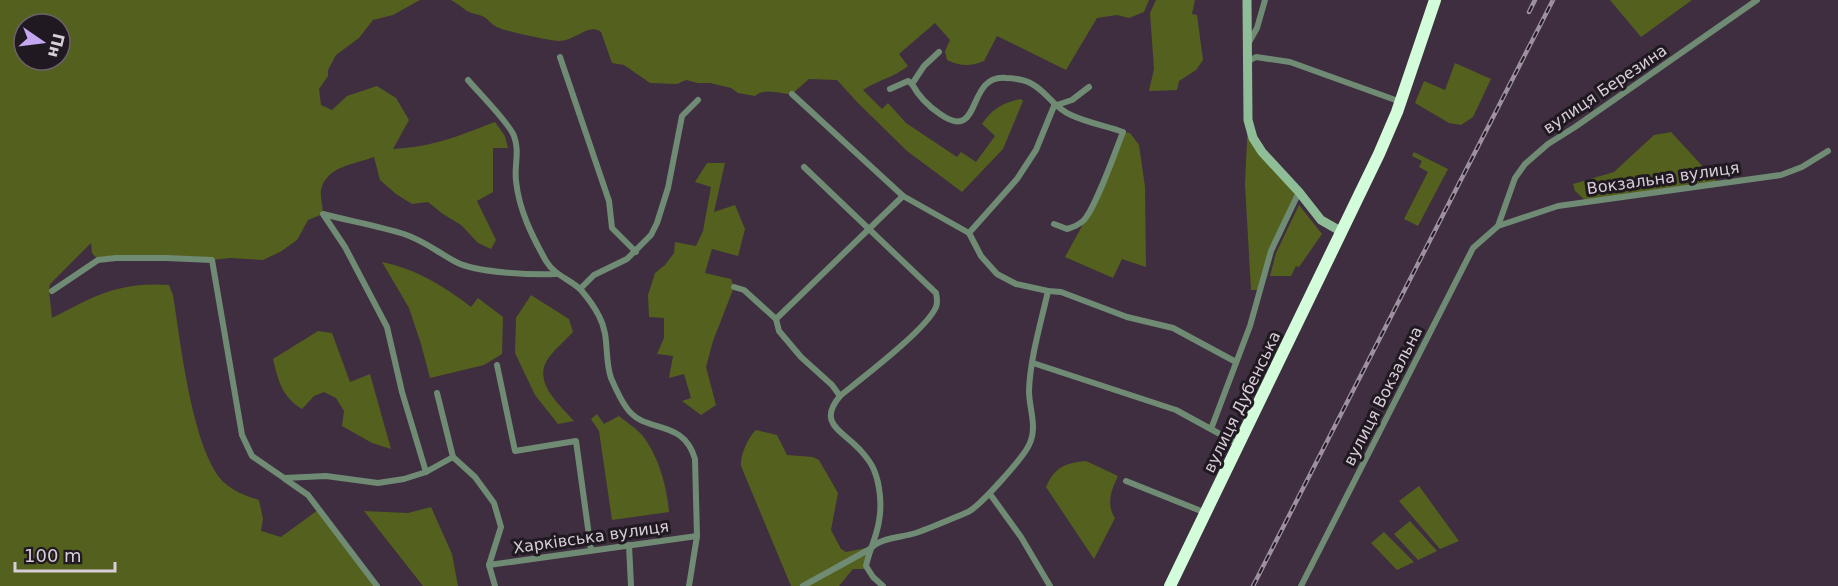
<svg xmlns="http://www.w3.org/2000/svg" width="1838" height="586" font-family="'DejaVu Sans',sans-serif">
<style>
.green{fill:#54601e;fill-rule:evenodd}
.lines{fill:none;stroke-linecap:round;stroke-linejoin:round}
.street{stroke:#6f8b74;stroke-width:6}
.secondary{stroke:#8ebd97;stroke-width:9}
.highway{stroke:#d3fdda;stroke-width:12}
.rail-casing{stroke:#9e919f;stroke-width:4.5}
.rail{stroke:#201921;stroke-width:2;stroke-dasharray:7;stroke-linecap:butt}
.labels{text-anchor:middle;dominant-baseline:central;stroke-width:6;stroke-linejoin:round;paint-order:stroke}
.street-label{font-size:16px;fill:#d8cdd8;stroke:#201921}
</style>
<rect width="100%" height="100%" fill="#3e2e3f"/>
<g class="green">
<path d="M0 0H420L393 15 373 20 359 38 336 55 328 70V76L319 89 321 105 332 110 347 96 377 86 396 98 409 120 393 149C432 147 459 136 495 122L505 136 508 148H493V192L477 201 496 240 491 249 478 243 461 225 443 214 428 202 412 204 396 194 380 180 374 157C356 164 326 166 321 190 320 197 323 207 323 214L308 220 297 240 280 252 263 260 230 258 212 260H98L92 253 91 243 50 284 49 290 52 318C74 307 97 293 122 288 137 284 154 284 169 285L173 295C181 345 191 438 219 477 228 489 245 496 259 500L263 519 261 531 281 537 318 510 376 586H0ZM24 24H60V60H24Z"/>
<path d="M451 0H1149L1144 12 1129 18 1117 15 1097 18 1066 70 997 36 984 61C970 67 960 66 947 60L945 51 950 40 935 23 899 54 908 66C891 79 880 79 863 90L882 109 888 103 906 123 957 157 961 152 976 162 995 136 982 124C992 109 1004 102 1021 99L1023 101 1003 149 962 192 907 151 857 102 837 80 809 79 792 94C779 94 765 87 755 96L738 93 731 88 710 83H698L686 80 677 84 650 83 624 65 612 63 601 32C589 22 574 42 558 41 548 40 502 31 495 26 491 24 488 19 484 17 479 14 472 14 467 11 461 7 457 3 451 0Z"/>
<polygon points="1156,0 1195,0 1192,14 1197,15 1203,60 1196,70 1179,81 1177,90 1149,91 1154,69 1150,13"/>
<polygon points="1610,0 1692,0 1641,37"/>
<polygon points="1455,63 1491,79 1473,117 1461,125 1449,123 1415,103 1424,81 1445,90"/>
<polygon points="1248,120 1253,138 1299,192 1271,251 1260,290 1251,290 1245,184"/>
<polygon points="1123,132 1130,133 1139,145 1145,187 1146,267 1122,259 1113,278 1065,257 1093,206"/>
<polygon points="1671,132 1719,184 1587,202 1575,191 1573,184 1614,172 1654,135"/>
<polygon points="1414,152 1448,169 1418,226 1404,219 1428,172 1419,167 1422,161 1412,156"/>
<polygon points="707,163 725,163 714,212 735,205 745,229 738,256 712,249 705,273 731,279 734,287 713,341 706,367 716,405 701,415 682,401 691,398 684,374 669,378 673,356 657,354 664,338 664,318 649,317 648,295 655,273 665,265 674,253 675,242 696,246 703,231 711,187 695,182"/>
<polygon points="1299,205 1322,234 1299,267 1296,266 1291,276 1270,276 1276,253"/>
<path d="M382 262C416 269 444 286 471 307L478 298 503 317 502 354 484 365 430 378 421 344 409 308Z"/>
<path d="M531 295 569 319 573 332C566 340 557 347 550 356 530 380 559 404 574 421L558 424 535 395 515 353 516 318Z"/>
<path d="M318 331 332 333 350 382 370 374 391 449 372 443 342 426 344 411 336 398 324 392 314 396 302 409C282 397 278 380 273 359Z"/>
<path d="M597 414 604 424 619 416C626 422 636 428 642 435 658 455 667 486 669 512L612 520 599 431 591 419Z"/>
<path d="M756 430 777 435 787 455 813 457 819 460 838 493 831 530 841 549 846 552 871 547 864 569H853L839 586H791L741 466C740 456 748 437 756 430Z"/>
<path d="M1086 461 1118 476C1111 491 1106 504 1115 518L1094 559 1046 487C1055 467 1065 463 1086 461Z"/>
<polygon points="1419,486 1459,541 1440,549 1399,501"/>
<polygon points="431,507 452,554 458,586 423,586 364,511 408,513"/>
<polygon points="1410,521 1437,551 1418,560 1394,534"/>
<polygon points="1384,532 1414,562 1397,570 1371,543"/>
</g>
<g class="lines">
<g class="street">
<polyline points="1248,44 1257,28 1265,0"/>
<path d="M939 52 924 66 912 84C919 97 928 106 940 114 983 144 965 74 1006 78 1013 78 1026 80 1032 84 1047 92 1054 108 1071 115 1088 123 1107 126 1123 132 1115 152 1096 207 1084 220 1079 225 1074 227 1067 229L1054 224"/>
<polyline points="560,57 609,201 612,228 636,252"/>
<polyline points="1247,62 1256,57 1290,62 1401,102"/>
<path d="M468 80C478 92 510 124 514 136 520 152 514 165 516 181 519 210 532 236 546 261 555 276 570 279 581 290 587 297 595 308 599 316 610 336 604 358 611 378 615 387 620 399 626 407 644 435 683 417 695 459L697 536 689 586"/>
<polyline points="890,89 908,81 912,84"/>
<polyline points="792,94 903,196 969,233 981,256 997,274 1016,284 1048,291 1061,292 1127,317 1173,328 1236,362"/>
<polyline points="1054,106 1072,100 1089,87"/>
<path d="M804 167 936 293C937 298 938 302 936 307 927 329 861 379 840 396"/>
<polyline points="1498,226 1558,206 1781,175 1802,167 1828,151"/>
<polyline points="969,233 1017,179 1036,150 1054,106"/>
<path d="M734 287 744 290 776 319 779 331 801 357 832 385 840 396C820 420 836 428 854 444 861 450 871 462 874 470 880 484 882 506 879 521 877 536 869 551 866 566L873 577 883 586"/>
<polyline points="580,289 594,275 627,259 651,235 657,223 668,188 682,116 698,100"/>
<polyline points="52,291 98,260 116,258 166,258 212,260 242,435 252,456 284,478 326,476 378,483 404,479 426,472 453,457"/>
<polyline points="776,319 903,196"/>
<polyline points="1033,363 1176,410 1240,445"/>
<polyline points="497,365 515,451 576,441 591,550"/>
<polyline points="437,393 453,457 475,477 494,503 501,527 489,565 495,586"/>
<polyline points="1211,429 1250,326 1271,251 1299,192"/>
<path d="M426 472 402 392 387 327 345 247 323 214C350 221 378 226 404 234 425 241 437 252 456 262 476 273 533 275 556 274"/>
<polyline points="285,479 308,495 377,586"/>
<polyline points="1126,481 1206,513"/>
<polyline points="990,494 1021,537 1050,586"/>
<polyline points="629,545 631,586"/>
<polyline points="489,565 697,536"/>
<path d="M803 586 870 549C882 537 900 538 916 533 933 527 951 519 968 512 980 506 1023 458 1029 445 1038 427 1029 409 1029 391 1030 358 1041 323 1048 291"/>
<polyline points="1301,586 1473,248 1498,226 1515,178 1525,164 1548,144 1575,127 1757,0"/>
</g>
<polyline class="secondary" points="1247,0 1248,120 1253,138 1262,152 1299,192 1321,220 1342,232"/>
<polyline class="highway" points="1170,586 1379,154 1397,112 1435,0"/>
<defs>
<g id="rail">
<polyline points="1529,12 1535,0"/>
<polyline points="1253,586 1553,0"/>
</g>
</defs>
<use href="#rail" class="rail-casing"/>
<use href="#rail" class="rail"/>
</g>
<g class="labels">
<g class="street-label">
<text transform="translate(1605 89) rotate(-34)">вулиця Березина</text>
<text transform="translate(1663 178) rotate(-8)">Вокзальна вулиця</text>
<text transform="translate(1383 396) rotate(-63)">вулиця Вокзальна</text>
<text transform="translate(1242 402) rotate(-64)">вулиця Дубенська</text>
<text transform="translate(591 537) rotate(-8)">Харківська вулиця</text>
</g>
</g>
<g transform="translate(42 42) rotate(104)"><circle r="28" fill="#201921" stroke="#6a616a" stroke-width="1.5"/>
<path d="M0-4.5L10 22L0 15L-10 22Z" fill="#c4a7f1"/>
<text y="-9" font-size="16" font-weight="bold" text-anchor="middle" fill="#d8cdd8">Пн</text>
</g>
<path d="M15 562v9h100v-9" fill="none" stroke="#d8cdd8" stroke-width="3"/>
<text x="24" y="562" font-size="18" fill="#d8cdd8" stroke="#201921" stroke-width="4.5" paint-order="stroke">100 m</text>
</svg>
